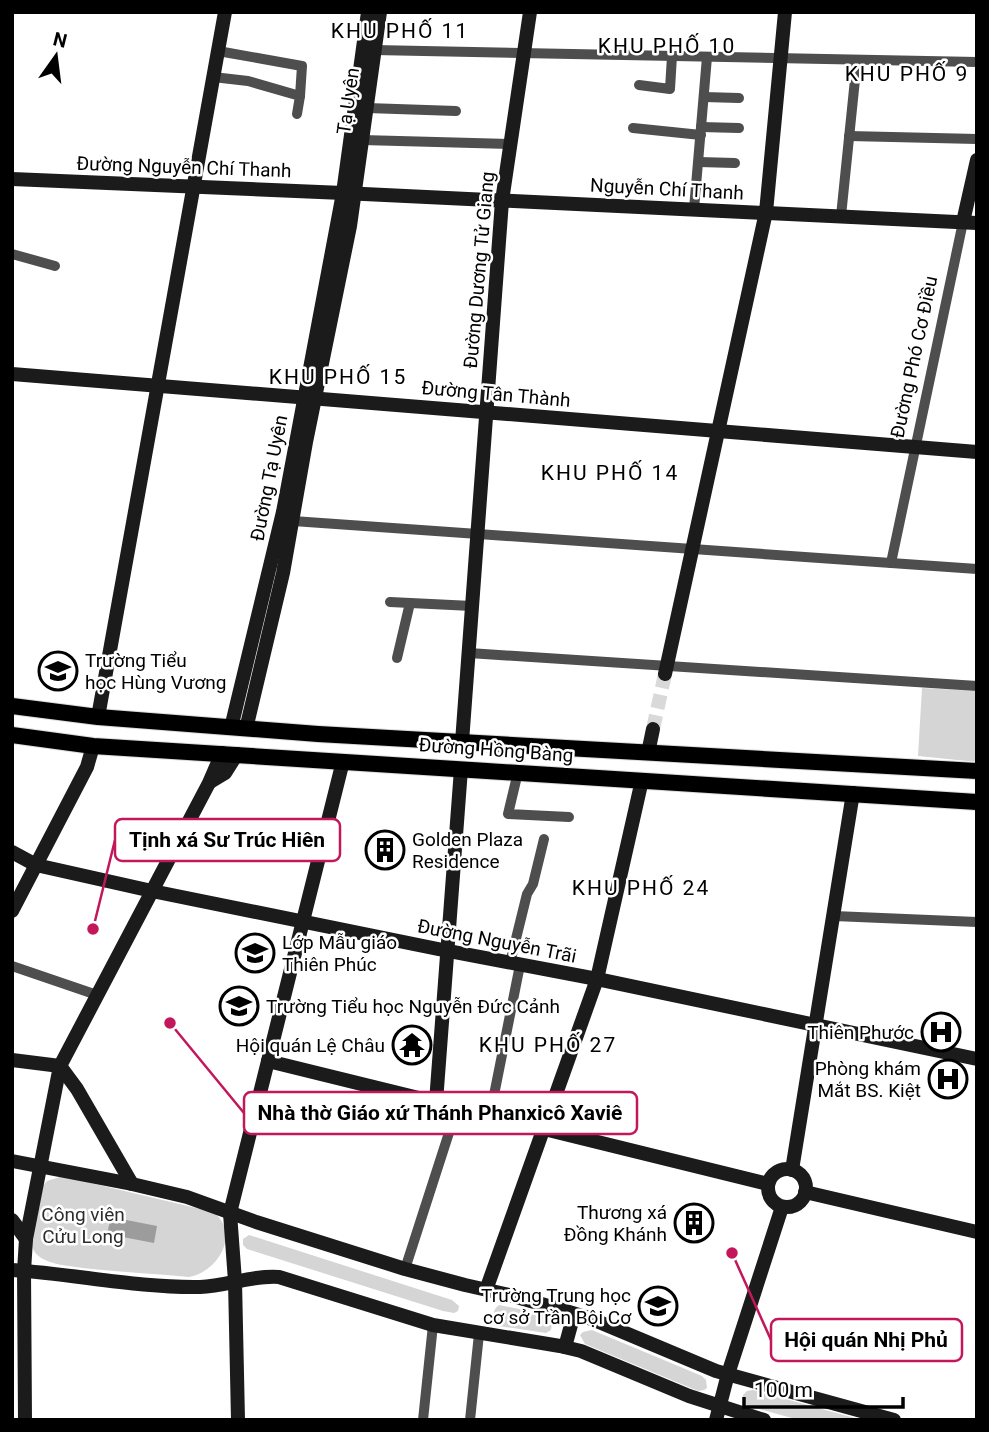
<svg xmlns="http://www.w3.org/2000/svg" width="989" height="1432" font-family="Roboto,sans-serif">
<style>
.green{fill:#d5d5d5}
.water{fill:#9c9c9c}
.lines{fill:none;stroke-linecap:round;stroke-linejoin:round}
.secondary-tunnel{stroke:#d9d9d9;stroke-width:14;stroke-dasharray:14 7;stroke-linecap:butt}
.primary-casing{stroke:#dbdbdb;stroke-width:18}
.street{stroke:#4e4e4e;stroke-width:10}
.secondary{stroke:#1b1b1b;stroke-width:14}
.primary{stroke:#000;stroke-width:16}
.labels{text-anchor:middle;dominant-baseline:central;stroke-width:5;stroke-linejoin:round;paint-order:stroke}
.street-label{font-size:19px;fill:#000;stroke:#fff}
.poi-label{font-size:19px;fill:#000;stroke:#fff;text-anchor:end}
.park-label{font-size:19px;fill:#2c2c2c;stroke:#fff}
.neighbourhood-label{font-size:21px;letter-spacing:2px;fill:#000;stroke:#fff}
.leader{fill:none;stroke:#c2185b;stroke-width:2.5}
.callout-dot{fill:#c2185b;stroke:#fff;stroke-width:2.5}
.callout{fill:#fff;stroke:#c2185b;stroke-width:2.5}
.callout-label{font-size:21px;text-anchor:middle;font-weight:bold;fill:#000}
</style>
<rect width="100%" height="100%" fill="#fff"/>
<g class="green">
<polygon points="922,688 977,691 977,762 918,756"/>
<path d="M60 1177 70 1178 213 1212C241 1233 218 1272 189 1277 149 1273 108 1272 69 1266 59 1265 40 1261 34 1251 26 1236 39 1203 42 1187L47 1181Z"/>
<polygon points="249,1235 452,1300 459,1306 458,1311 454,1313 443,1311 247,1249 243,1245 243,1239"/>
<path d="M499 1305 548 1315 553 1318 551 1330 546 1333 499 1326C493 1320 491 1310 499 1305Z"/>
<polygon points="592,1330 702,1376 706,1380 707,1388 704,1390 698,1391 585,1344 580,1335 583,1332"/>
<polygon points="753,1390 862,1420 799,1420 748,1406 743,1402 743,1395 747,1391"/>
</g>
<polygon class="water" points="111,1217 157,1226 154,1243 107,1234"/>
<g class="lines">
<polyline class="secondary-tunnel" points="653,729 665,674"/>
<defs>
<g id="primary">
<polyline points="12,706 98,717 318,734 977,771"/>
<polyline points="12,735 93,746 977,802"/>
</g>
</defs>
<use href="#primary" class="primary-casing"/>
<g class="street">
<polyline points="374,50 977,62"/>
<polyline points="218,51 302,66 300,96"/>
<polyline points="213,77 248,81 300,96 297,114"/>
<polyline points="639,85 670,89 672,56"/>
<polyline points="704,97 739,98"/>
<polyline points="367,108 456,111"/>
<polyline points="701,127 739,128"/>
<polyline points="633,128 701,135"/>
<polyline points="849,136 977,139"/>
<polyline points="362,140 510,144"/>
<polyline points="699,162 735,163"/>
<polyline points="694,209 707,57"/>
<polyline points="841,216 857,60"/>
<polyline points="12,254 55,266"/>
<polyline points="293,521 977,569"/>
<polyline points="891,563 963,222"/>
<polyline points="390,602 472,606"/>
<polyline points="469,653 977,686"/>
<polyline points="397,658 410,603"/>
<polyline points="518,772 508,814 569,817"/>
<polyline points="834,916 977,922"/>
<polyline points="510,963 527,894 533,884 544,839"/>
<polyline points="12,966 97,995"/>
<polyline points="490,1115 520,965"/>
<polyline points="405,1269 457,1108"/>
<polyline points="423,1420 433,1325"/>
<polyline points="470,1420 479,1334"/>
</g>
<g class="secondary">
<polyline points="12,179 343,193 977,223"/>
<polyline points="963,222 977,160"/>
<polyline points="12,374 977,452"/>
<polyline points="665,674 766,212 785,12"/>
<polyline points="98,717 225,12"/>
<polyline points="231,728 283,512 343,193 368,12"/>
<polyline points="246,729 283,573 306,442 350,226 380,12"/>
<polyline points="462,742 502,201 530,12"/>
<polyline points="648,753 653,729"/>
<polyline points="210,782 225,773 237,754"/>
<polyline points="12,852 36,865 152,891 438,949 597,979 977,1059"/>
<polyline points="12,911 87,767 93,746"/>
<polyline points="12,1060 60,1066 77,1089 132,1184"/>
<polyline points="268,1061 768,1184"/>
<polyline points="436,1102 461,769"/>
<polyline points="12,1161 132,1184 187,1197 256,1222 405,1269 465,1285 505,1294 556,1308 592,1319 716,1371 894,1420"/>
<circle cx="787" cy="1188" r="19"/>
<polyline points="792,1170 853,793"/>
<polyline points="805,1192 977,1232"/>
<polyline points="12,1220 26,1239"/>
<path d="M12 1270C75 1274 137 1288 200 1287 227 1286 252 1275 279 1277L433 1325 560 1346 581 1351 689 1396 764 1420"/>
<polyline points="486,1290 597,979 642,780"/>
<polyline points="565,1347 574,1314"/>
<polyline points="25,1420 24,1271 26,1239 60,1066 209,783 222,753"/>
<polyline points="238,1420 235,1281 230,1213 343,761"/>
<polyline points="716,1420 728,1374 782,1207"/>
</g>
<use href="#primary" class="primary"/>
</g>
<defs>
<symbol id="school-ring" viewBox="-11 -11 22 22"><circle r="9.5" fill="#fff" stroke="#000" stroke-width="1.5"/><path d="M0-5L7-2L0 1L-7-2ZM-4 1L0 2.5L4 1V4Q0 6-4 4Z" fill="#000"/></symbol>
<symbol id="building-ring" viewBox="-11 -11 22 22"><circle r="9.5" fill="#fff" stroke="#000" stroke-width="1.5"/><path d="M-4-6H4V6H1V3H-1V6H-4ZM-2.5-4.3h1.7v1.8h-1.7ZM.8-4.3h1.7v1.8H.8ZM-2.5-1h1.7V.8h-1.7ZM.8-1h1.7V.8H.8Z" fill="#000"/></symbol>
<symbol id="hospital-ring" viewBox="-11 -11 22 22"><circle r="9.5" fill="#fff" stroke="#000" stroke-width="1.5"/><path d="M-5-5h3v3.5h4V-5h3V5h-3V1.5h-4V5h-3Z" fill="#000"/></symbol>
<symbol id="temple-ring" viewBox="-11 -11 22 22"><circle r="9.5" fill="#fff" stroke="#000" stroke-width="1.5"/><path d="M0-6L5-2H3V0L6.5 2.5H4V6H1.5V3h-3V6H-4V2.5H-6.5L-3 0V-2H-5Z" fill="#000"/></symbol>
</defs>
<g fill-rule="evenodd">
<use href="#school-ring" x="36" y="649" width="44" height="44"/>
<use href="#building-ring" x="363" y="828" width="44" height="44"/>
<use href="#school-ring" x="233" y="931" width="44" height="44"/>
<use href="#school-ring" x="217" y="984" width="44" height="44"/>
<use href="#hospital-ring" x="919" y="1010" width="44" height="44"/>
<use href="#temple-ring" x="390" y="1023" width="44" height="44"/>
<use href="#hospital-ring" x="926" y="1057" width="44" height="44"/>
<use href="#building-ring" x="672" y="1201" width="44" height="44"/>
<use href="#school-ring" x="636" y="1284" width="44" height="44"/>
</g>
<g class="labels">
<g class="street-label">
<text transform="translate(348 101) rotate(-82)">Tạ Uyên</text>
<text transform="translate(184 167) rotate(2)">Đường Nguyễn Chí Thanh</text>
<text transform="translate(667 189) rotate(3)">Nguyễn Chí Thanh</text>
<text transform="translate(479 270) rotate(-85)">Đường Dương Tử Giang</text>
<text transform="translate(914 357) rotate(-78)">Đường Phó Cơ Điều</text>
<text transform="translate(496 394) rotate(5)">Đường Tân Thành</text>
<text transform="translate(269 478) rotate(-79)">Đường Tạ Uyên</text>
<text transform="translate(496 750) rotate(4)">Đường Hồng Bàng</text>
<text transform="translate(497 941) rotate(11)">Đường Nguyễn Trãi</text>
</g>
<g class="poi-label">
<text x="85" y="660" text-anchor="start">Trường Tiểu<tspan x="85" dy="22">học Hùng Vương</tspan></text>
<text x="412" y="839" text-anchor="start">Golden Plaza<tspan x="412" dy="22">Residence</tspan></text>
<text x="282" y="942" text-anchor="start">Lớp Mẫu giáo<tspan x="282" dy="22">Thiên Phúc</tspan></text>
<text x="266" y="1006" text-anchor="start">Trường Tiểu học Nguyễn Đức Cảnh</text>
<text x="914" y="1032">Thiên Phước</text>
<text x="385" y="1045">Hội quán Lệ Châu</text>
<text x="921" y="1068">Phòng khám<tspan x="921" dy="22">Mắt BS. Kiệt</tspan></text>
<text x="667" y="1212">Thương xá<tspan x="667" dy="22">Đồng Khánh</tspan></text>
<text x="631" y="1295">Trường Trung học<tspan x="631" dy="22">cơ sở Trần Bội Cơ</tspan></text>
</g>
<g class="park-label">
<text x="83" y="1214">Công viên<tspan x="83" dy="22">Cửu Long</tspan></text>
</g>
<g class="neighbourhood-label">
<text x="400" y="31">KHU PHỐ 11</text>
<text x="667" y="46">KHU PHỐ 10</text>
<text x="907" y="74">KHU PHỐ 9</text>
<text x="338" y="377">KHU PHỐ 15</text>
<text x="610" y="473">KHU PHỐ 14</text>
<text x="641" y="888">KHU PHỐ 24</text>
<text x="548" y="1045">KHU PHỐ 27</text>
</g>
</g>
<path class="leader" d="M93 929L115 840M170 1023L244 1113M732 1253L771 1340"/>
<g class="callout-dot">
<circle cx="93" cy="929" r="7"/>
<circle cx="170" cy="1023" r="7"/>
<circle cx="732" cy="1253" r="7"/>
</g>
<g class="callout">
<rect x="115" y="819" width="225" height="42" rx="7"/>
<rect x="244" y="1092" width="393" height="42" rx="7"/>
<rect x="771" y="1319" width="191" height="42" rx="7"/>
</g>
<g class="callout-label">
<text x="227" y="847">Tịnh xá Sư Trúc Hiên</text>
<text x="440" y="1120">Nhà thờ Giáo xứ Thánh Phanxicô Xaviê</text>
<text x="866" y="1347">Hội quán Nhị Phủ</text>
</g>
<rect width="989" height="1432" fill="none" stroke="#000000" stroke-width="28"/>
<g transform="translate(56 56) rotate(14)" stroke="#ffffff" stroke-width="5" paint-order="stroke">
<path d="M0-5L12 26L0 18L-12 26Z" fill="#000000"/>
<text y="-10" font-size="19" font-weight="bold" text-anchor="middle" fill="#000000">N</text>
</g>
<path d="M744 1397v10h159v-10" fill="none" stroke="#000000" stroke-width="3.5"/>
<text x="754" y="1397" font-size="21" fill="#000000" stroke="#ffffff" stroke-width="5" paint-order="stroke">100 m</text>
</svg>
